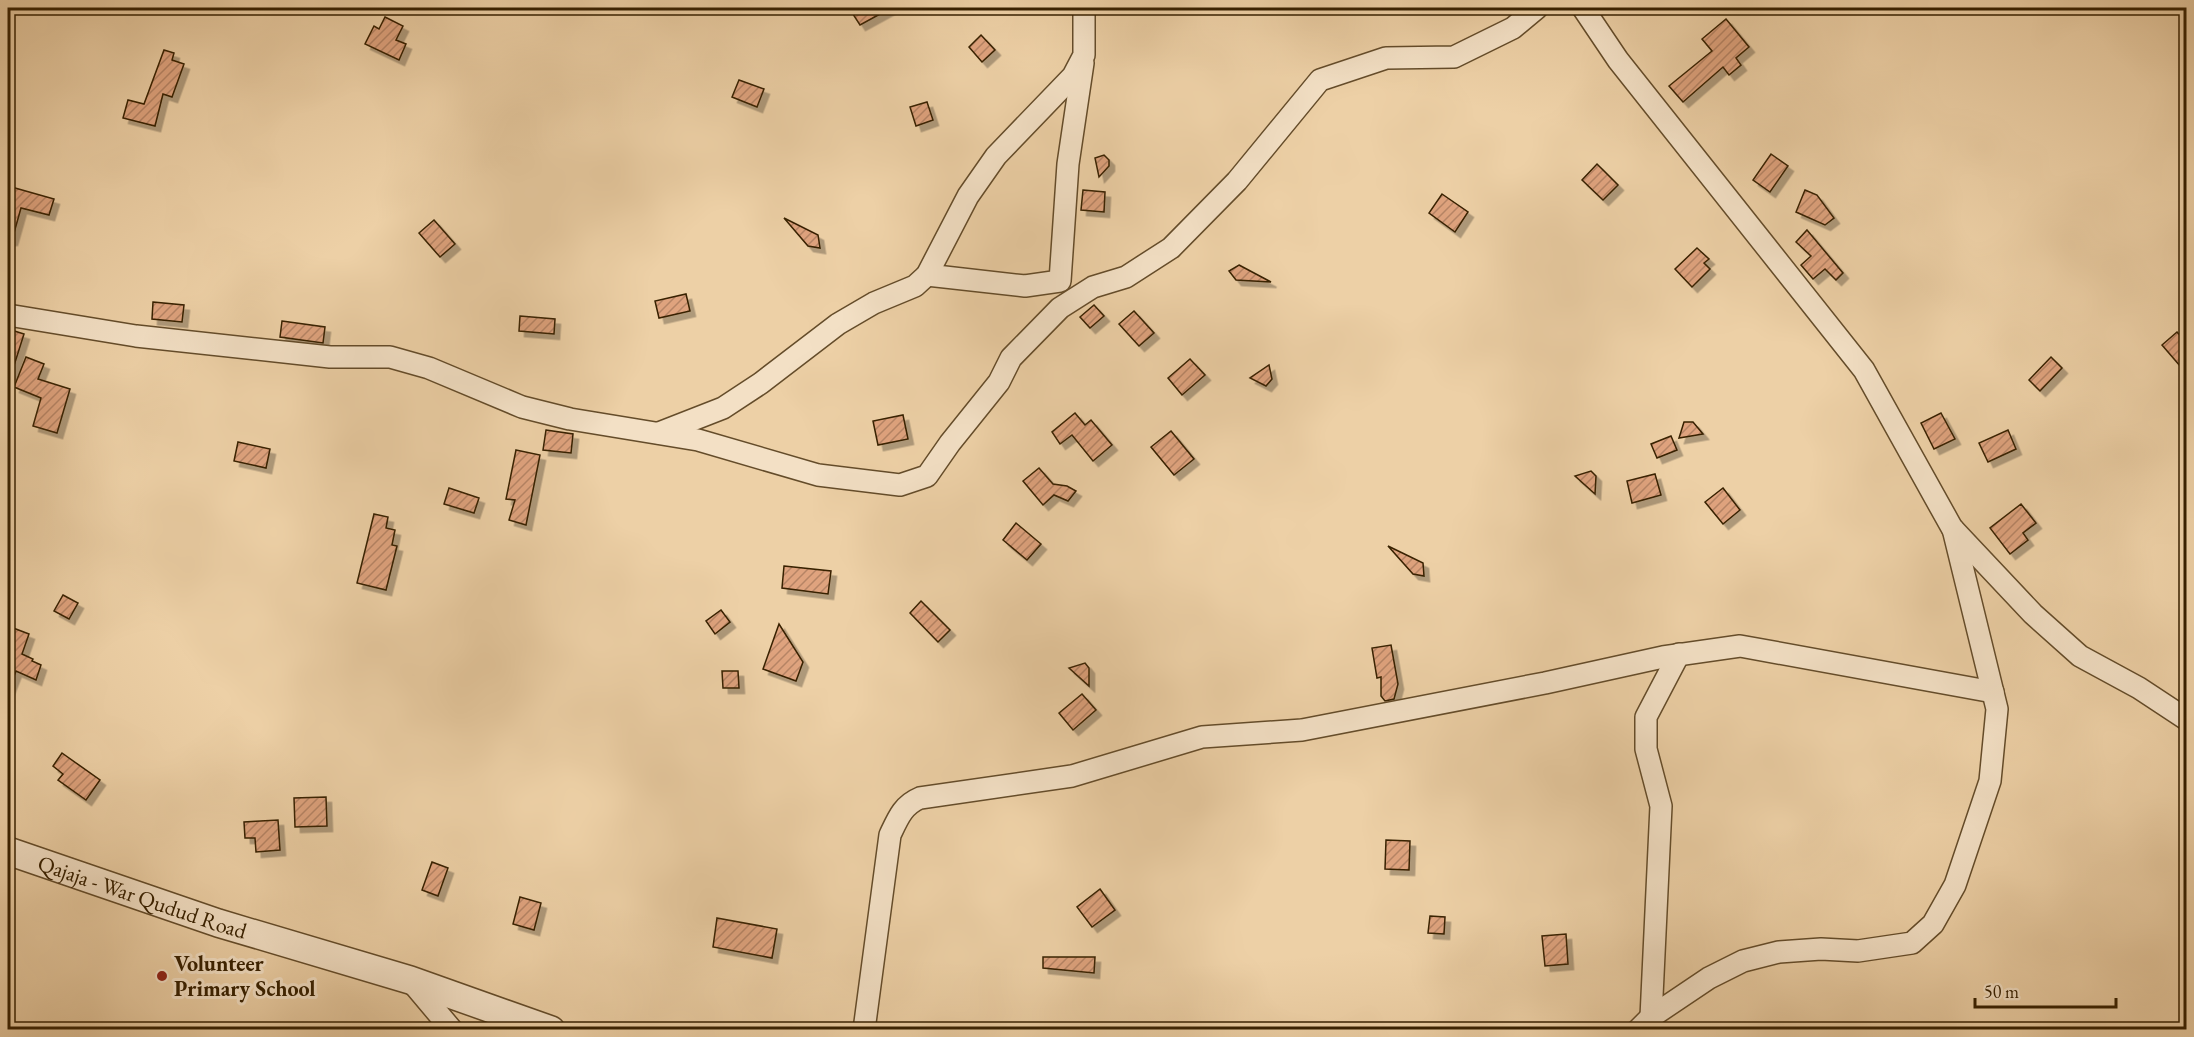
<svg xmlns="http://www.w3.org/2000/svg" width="2194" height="1037" font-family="'EB Garamond',serif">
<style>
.building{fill:url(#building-hatch);stroke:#372000;stroke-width:1.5;filter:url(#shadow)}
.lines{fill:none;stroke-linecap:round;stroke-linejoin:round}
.minor-casing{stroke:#644c2a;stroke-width:24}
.tertiary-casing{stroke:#644c2a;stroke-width:30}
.minor{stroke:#f3e0c5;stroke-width:21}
.tertiary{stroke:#f3e0c5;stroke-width:27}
.poi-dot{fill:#8f2418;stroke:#f3e0c5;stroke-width:2}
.labels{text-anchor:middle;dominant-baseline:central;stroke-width:6;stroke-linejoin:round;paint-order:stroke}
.street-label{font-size:22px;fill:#372000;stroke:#f3e0c5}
.poi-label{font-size:22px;font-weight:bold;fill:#372000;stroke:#f3e0c5;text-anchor:start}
</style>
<defs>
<pattern id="building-hatch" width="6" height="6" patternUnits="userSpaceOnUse" patternTransform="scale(1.5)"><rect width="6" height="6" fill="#dfa37e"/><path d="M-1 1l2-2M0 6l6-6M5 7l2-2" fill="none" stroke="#b68465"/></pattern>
<filter id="shadow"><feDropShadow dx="5.5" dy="5.5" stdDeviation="0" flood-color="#0004"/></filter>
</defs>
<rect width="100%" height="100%" fill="#edd0a6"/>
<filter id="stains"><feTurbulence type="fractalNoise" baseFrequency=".00333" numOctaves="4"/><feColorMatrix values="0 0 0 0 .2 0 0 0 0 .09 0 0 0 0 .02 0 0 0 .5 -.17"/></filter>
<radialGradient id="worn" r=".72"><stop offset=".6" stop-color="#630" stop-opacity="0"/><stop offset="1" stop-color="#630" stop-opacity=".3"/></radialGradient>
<g class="building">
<polygon points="849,8 891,8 860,25"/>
<polygon points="385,17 403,26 396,40 406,44 399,60 365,44 374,26 379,29"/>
<polygon points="1726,19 1749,47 1736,58 1741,65 1729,75 1723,67 1683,102 1669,86 1712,51 1702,39"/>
<polygon points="981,35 995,50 982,62 969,47"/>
<polygon points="164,50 174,53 172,60 184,64 172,97 163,94 155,126 123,118 128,100 144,104"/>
<polygon points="739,80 764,89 757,107 732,97"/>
<polygon points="927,102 933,120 916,126 910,107"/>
<polygon points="1771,154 1788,166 1770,192 1753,180"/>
<polygon points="1104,155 1109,160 1109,166 1099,177 1095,158"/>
<polygon points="1597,164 1618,185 1603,200 1582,180"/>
<polygon points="8,186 54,199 49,215 21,208 12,240 8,240"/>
<polygon points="1083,190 1105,192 1104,212 1081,210"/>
<polygon points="1805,190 1817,195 1834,218 1825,225 1796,212"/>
<polygon points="1442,194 1468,212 1455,232 1429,213"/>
<polygon points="784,218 818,235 820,248 808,246"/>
<polygon points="434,220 455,244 440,257 419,233"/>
<polygon points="1807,230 1843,273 1836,280 1825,269 1813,279 1801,265 1811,256 1796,242"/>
<polygon points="1697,248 1709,259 1704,263 1710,269 1692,287 1675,269"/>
<polygon points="1239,265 1271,282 1236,280 1229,271"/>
<polygon points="686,294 690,311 659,318 655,301"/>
<polygon points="153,302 184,305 182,322 152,319"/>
<polygon points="1094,305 1104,316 1090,328 1080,317"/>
<polygon points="1134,311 1154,333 1139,346 1119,324"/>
<polygon points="520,316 555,319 554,334 519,331"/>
<polygon points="282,321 325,327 323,343 280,337"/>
<polygon points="8,329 24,334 11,375 8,375"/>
<polygon points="2177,332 2187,343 2187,374 2162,345"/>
<polygon points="26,357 44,364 38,379 70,389 57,433 33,426 41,398 14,387"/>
<polygon points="2051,357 2062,368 2040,391 2029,380"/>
<polygon points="1190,359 1205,375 1182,395 1168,378"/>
<polygon points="1269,365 1272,379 1266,386 1250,378"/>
<polygon points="1075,413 1085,425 1091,420 1112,445 1093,461 1072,435 1060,444 1052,432"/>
<polygon points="1941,413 1955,439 1934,449 1921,423"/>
<polygon points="903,415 908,439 878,445 873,421"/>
<polygon points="1684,422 1693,422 1703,434 1679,438"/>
<polygon points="546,430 573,434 571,453 543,450"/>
<polygon points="2008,430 2016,449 1988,462 1979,443"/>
<polygon points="1171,431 1194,459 1174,475 1151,447"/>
<polygon points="1671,436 1677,450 1657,458 1651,444"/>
<polygon points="238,442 270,449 266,468 234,461"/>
<polygon points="516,450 540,455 526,525 509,520 515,500 506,499"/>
<polygon points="1039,468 1053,484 1067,486 1076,491 1068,501 1054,495 1043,505 1023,481"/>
<polygon points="1591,471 1596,476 1595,494 1575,476"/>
<polygon points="1655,474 1661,495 1632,503 1627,481"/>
<polygon points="449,488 479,498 474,513 444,504"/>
<polygon points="1723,488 1740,510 1723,524 1705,502"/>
<polygon points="2021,504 2036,523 2023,533 2028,540 2010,554 1990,528"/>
<polygon points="374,514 388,517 386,528 395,530 392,545 397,546 386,590 357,583"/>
<polygon points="1016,523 1041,544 1027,560 1003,540"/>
<polygon points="1388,546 1423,563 1424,576 1413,574"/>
<polygon points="784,566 831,571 828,594 782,588"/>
<polygon points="63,595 78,603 69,619 54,611"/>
<polygon points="921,601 950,630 938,642 910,613"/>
<polygon points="721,610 730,622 715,634 706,621"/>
<polygon points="779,624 803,662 796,681 763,669"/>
<polygon points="8,626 29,634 22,654 33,659 32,661 41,665 36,680 16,671 9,689 8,688"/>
<polygon points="1391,645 1398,684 1394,699 1385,701 1381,696 1381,677 1377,678 1372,648"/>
<polygon points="1085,663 1089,668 1089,686 1069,668"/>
<polygon points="722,671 738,671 739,688 723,688"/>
<polygon points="1082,694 1096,710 1073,730 1059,713"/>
<polygon points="62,753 100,780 86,800 58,780 63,774 53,766"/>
<polygon points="326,797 327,826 295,827 294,798"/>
<polygon points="278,820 280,850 256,852 255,838 245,838 244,822"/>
<polygon points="1386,840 1410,841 1409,870 1385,869"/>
<polygon points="432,862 448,868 438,896 422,890"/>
<polygon points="1100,889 1115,910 1092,927 1077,907"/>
<polygon points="520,897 541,903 534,930 513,924"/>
<polygon points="1430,916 1445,917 1444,934 1428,933"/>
<polygon points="717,918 777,929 772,958 713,947"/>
<polygon points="1566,934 1568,964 1545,966 1542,936"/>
<polygon points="1043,957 1095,957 1094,973 1043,968"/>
</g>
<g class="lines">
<defs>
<g id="minor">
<polyline points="1583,8 1618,60 1864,370 1952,528 2033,614 2080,656 2139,688 2186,719"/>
<polyline points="927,275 1025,286 1060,281 1068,164 1083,63"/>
<polyline points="8,315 136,336 330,357 390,357 429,368 522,407 570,419 698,440 818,475 900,485 927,476 950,443 999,382 1011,358 1060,308 1093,287 1126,277 1171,248 1237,181 1320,80 1386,58 1454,57 1513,28 1537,8"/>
<polyline points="659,433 723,408 761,383 838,324 874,303 915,286 927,275 968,196 996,156 1073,76 1084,55 1084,8"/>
<polyline points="410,980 452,1030"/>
<polyline points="1651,1017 1661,806 1646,749 1646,717 1679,654"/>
<path d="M864 1030 890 835C898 818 903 805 920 798L1072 776 1202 737 1302 730 1545 683 1663 657 1740 646 1993 692"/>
<polyline points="1638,1030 1651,1017 1709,978 1743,961 1779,952 1821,949 1858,951 1912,943 1933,924 1955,885 1990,781 1997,709 1953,529"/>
</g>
<g id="tertiary">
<path id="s1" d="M8 851 218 923 410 980 551 1030"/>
</g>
</defs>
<use href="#minor" class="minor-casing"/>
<use href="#tertiary" class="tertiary-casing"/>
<use href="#minor" class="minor"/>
<use href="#tertiary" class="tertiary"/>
</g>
<circle class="poi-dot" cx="162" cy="976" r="6"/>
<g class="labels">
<g class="street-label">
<text stroke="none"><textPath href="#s1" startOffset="142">Qajaja - War Qudud Road</textPath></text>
</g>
<g class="poi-label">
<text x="174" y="963">Volunteer<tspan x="174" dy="25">Primary School</tspan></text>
</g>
</g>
<rect width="2194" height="1037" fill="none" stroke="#edd0a6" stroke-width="30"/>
<rect x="9" y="9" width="2176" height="1019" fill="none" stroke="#372000" stroke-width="3"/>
<rect x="15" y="15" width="2164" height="1007" fill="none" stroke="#372000" stroke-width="1.5"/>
<path d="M1975 998v9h141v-9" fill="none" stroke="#372000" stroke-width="3"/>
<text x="1984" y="998" font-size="18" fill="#372000" stroke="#f3e0c5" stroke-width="4.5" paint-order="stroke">50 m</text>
<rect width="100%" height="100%" filter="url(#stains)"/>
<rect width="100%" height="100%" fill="url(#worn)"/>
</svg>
